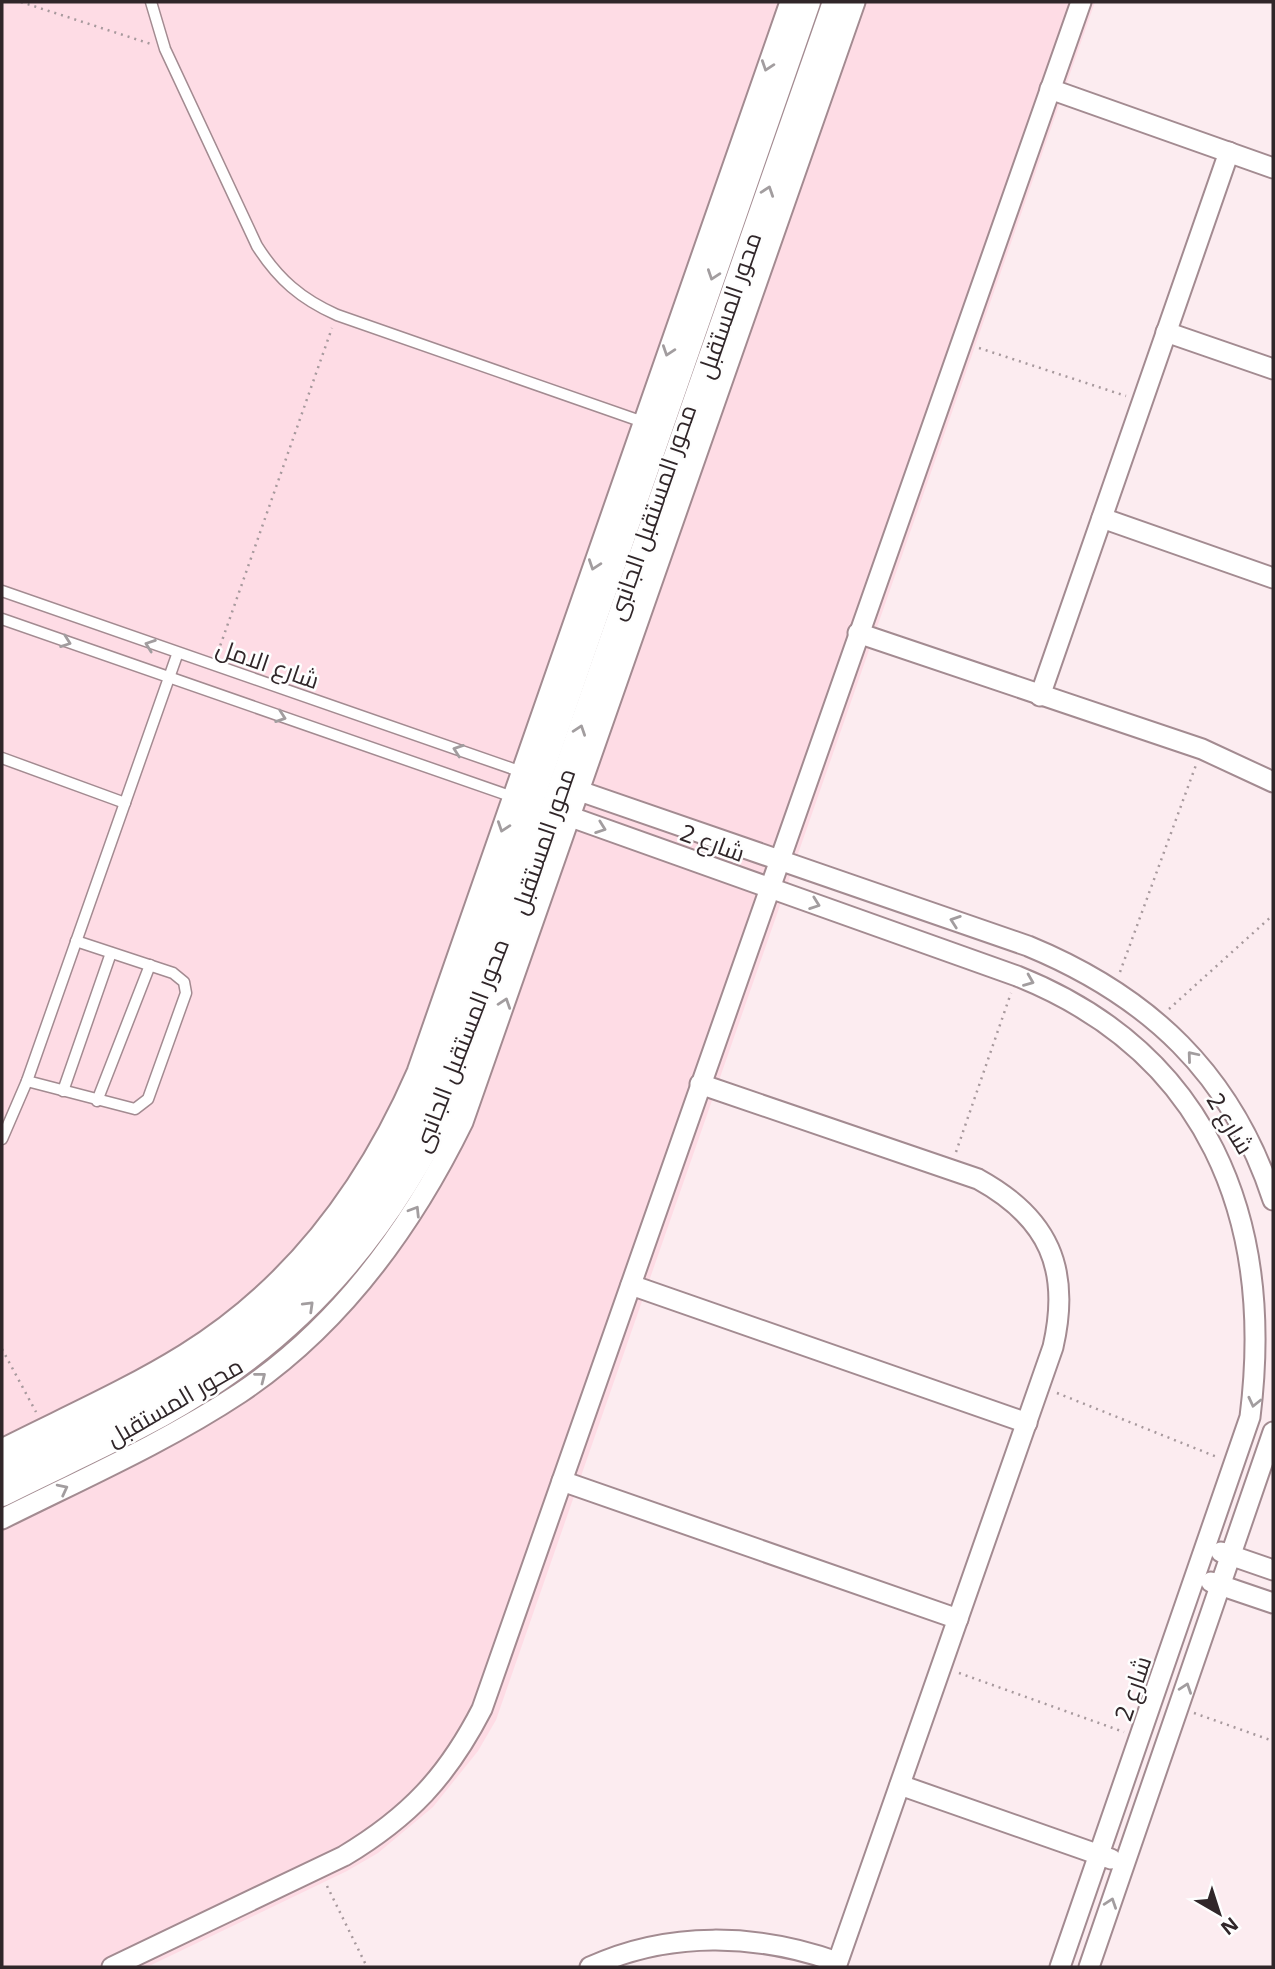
<svg xmlns="http://www.w3.org/2000/svg" width="1275" height="1969" font-family="'Noto Sans',Cairo,sans-serif">
<style>
.built{fill:#fedce5}
.lines{fill:none;stroke-linecap:round;stroke-linejoin:round}
.service-casing{stroke:#a38b91;stroke-width:13}
.minor-casing{stroke:#a38b91;stroke-width:23}
.tertiary-casing{stroke:#a38b91;stroke-width:28}
.path{stroke:#a7999d;stroke-width:2.5;stroke-dasharray:2 5;stroke-linecap:butt}
.service{stroke:#fff;stroke-width:10}
.minor{stroke:#fff;stroke-width:19}
.tertiary{stroke:#fff;stroke-width:24}
.oneway{stroke:#a29d9f}
.labels{text-anchor:middle;dominant-baseline:central;stroke-width:5;stroke-linejoin:round;paint-order:stroke}
.street-label{font-size:24px;fill:#302629;stroke:#fefefe}
</style>
<rect width="100%" height="100%" fill="#fcecf0"/>
<polygon class="built" points="2,2 1095,2 496,1720 478,1751 433,1807 378,1853 347,1871 147,1967 2,1967"/>
<g class="lines">
<defs>
<g id="service">
<path d="M151 2 165 49 257 246C278 279 301 299 337 315L646 423"/>
<polyline points="2,591 522,772"/>
<polyline points="2,619 513,797"/>
<polyline points="2,758 125,803"/>
<polyline points="27,1081 135,1109 148,1099 186,993 184,982 173,973 76,941"/>
<polyline points="63,1091 111,953"/>
<polyline points="97,1101 150,965"/>
<polyline points="2,1139 27,1081 177,655"/>
</g>
<g id="minor">
<polyline points="1050,89 1273,168"/>
<polyline points="1166,332 1273,369"/>
<polyline points="1102,518 1273,578"/>
<polyline points="858,633 1202,749 1273,782"/>
<polyline points="1040,696 1229,152"/>
<path d="M568 787 1028 946C1149 996 1232 1074 1273 1200"/>
<path d="M557 812 1017 976C1207 1052 1275 1217 1250 1417L1060 1967"/>
<path d="M700 1084 978 1179C1049 1218 1071 1269 1053 1347L836 1967"/>
<polyline points="631,1285 1027,1423"/>
<path d="M2 1449C63 1418 127 1390 185 1354 293 1287 367 1187 417 1072L790 2"/>
<polyline points="562,1481 958,1619"/>
<path d="M2 1519C82 1479 166 1442 240 1393 340 1326 411 1228 463 1122L855 2"/>
<polyline points="1221,1552 1273,1570"/>
<polyline points="1211,1582 1273,1603"/>
<polyline points="900,1785 1111,1859"/>
<path d="M112 1967 344 1856C409 1817 447 1777 482 1709L1081 2"/>
<path d="M590 1967C668 1931 757 1933 837 1962"/>
<polyline points="1089,1967 1273,1432"/>
</g>
<g id="tertiary">
<path d="M2 1471C59 1442 117 1415 172 1384 291 1317 376 1206 433 1084L808 2"/>
<path d="M2 1494C73 1458 150 1426 217 1380 324 1308 399 1211 453 1095L835 2"/>
</g>
</defs>
<use href="#service" class="service-casing"/>
<use href="#minor" class="minor-casing"/>
<use href="#tertiary" class="tertiary-casing"/>
<g class="path">
<polyline points="21,2 151,44"/>
<polyline points="979,348 1126,396"/>
<polyline points="218,652 332,328"/>
<polyline points="1120,972 1196,765"/>
<polyline points="1169,1009 1273,915"/>
<polyline points="956,1152 1011,993"/>
<polyline points="2,1349 36,1412"/>
<polyline points="1057,1393 1217,1457"/>
<polyline points="959,1673 1124,1732"/>
<polyline points="1194,1713 1273,1741"/>
<polyline points="327,1886 367,1967"/>
</g>
<use href="#service" class="service"/>
<use href="#minor" class="minor"/>
<use href="#tertiary" class="tertiary"/>
</g>
<defs><path id="oneway-chevron" d="M-2-3.5L2.5 0L-2 3.5" fill="none" stroke-width="1.6" stroke-linecap="round" stroke-linejoin="round" transform="scale(1.75)"/></defs>
<g class="oneway">
<use href="#oneway-chevron" transform="translate(767 66) rotate(109)"/>
<use href="#oneway-chevron" transform="translate(768 191) rotate(-71)"/>
<use href="#oneway-chevron" transform="translate(713 275) rotate(109)"/>
<use href="#oneway-chevron" transform="translate(668 351) rotate(109)"/>
<use href="#oneway-chevron" transform="translate(594 565) rotate(109)"/>
<use href="#oneway-chevron" transform="translate(66 642) rotate(20)"/>
<use href="#oneway-chevron" transform="translate(150 645) rotate(-160)"/>
<use href="#oneway-chevron" transform="translate(281 717) rotate(19)"/>
<use href="#oneway-chevron" transform="translate(580 730) rotate(-71)"/>
<use href="#oneway-chevron" transform="translate(458 750) rotate(-161)"/>
<use href="#oneway-chevron" transform="translate(503 827) rotate(109)"/>
<use href="#oneway-chevron" transform="translate(601 828) rotate(20)"/>
<use href="#oneway-chevron" transform="translate(815 904) rotate(20)"/>
<use href="#oneway-chevron" transform="translate(955 921) rotate(-161)"/>
<use href="#oneway-chevron" transform="translate(1029 981) rotate(22)"/>
<use href="#oneway-chevron" transform="translate(505 1003) rotate(-71)"/>
<use href="#oneway-chevron" transform="translate(1192 1056) rotate(-130)"/>
<use href="#oneway-chevron" transform="translate(415 1211) rotate(-58)"/>
<use href="#oneway-chevron" transform="translate(309 1306) rotate(-44)"/>
<use href="#oneway-chevron" transform="translate(261 1377) rotate(-38)"/>
<use href="#oneway-chevron" transform="translate(1254 1402) rotate(103)"/>
<use href="#oneway-chevron" transform="translate(63 1489) rotate(-27)"/>
<use href="#oneway-chevron" transform="translate(1186 1688) rotate(-71)"/>
<use href="#oneway-chevron" transform="translate(1111 1903) rotate(-71)"/>
</g>
<g class="labels">
<g class="street-label">
<text transform="translate(728 305) rotate(-71)">محور المستقبل</text>
<text transform="translate(651 512) rotate(-71)">محور المستقبل الجانبى</text>
<text transform="translate(268 663) rotate(19)">شارع الامل</text>
<text transform="translate(542 841) rotate(-71)">محور المستقبل</text>
<text transform="translate(713 842) rotate(20)">شارع 2</text>
<text transform="translate(460 1045) rotate(-69)">محور المستقبل الجانبى</text>
<text transform="translate(1231 1123) rotate(59)">شارع 2</text>
<text transform="translate(174 1401) rotate(-30)">محور المستقبل</text>
<text transform="translate(1132 1688) rotate(-71)">شارع 2</text>
</g>
</g>
<rect width="1275" height="1969" fill="none" stroke="#302629" stroke-width="7"/>
<g transform="translate(1219 1913) rotate(141)" stroke="#fefefe" stroke-width="5" paint-order="stroke">
<path d="M0-5L12 26L0 18L-12 26Z" fill="#302629"/>
<text y="-10" font-size="19" font-weight="bold" text-anchor="middle" fill="#302629">N</text>
</g>
</svg>
